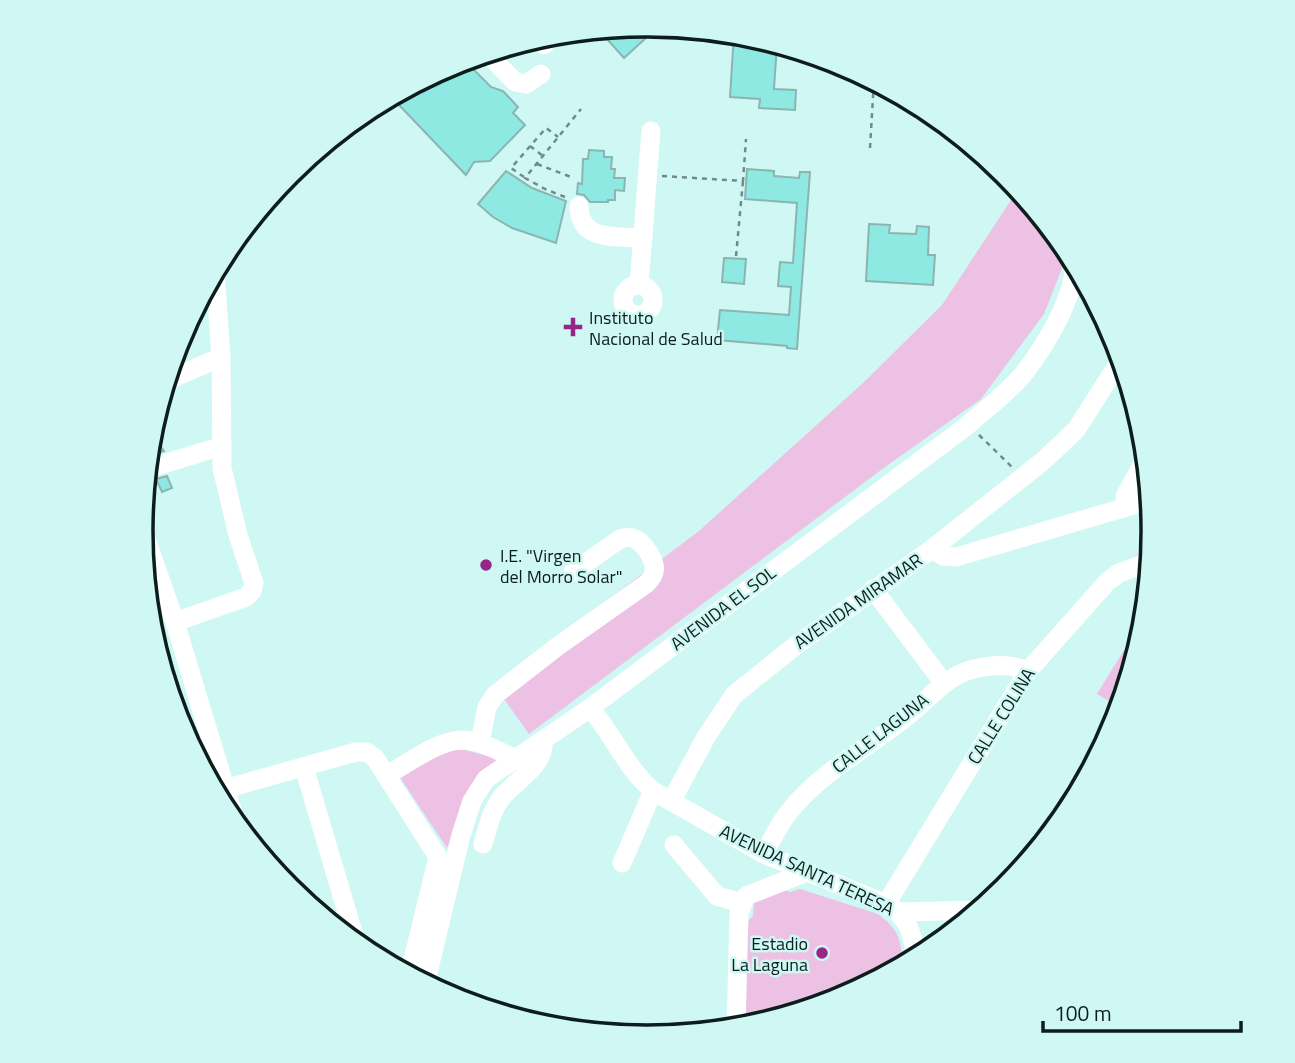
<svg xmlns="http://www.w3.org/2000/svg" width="1295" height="1063" font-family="'Titillium Web',sans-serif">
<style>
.green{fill:#edc1e4}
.building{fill:#8ee9e2;stroke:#8cb4b0;stroke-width:2}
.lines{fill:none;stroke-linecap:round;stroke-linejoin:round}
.path{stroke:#6e8b88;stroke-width:2.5;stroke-dasharray:5 5;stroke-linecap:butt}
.minor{stroke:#fff;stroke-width:19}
.poi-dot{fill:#962788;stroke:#cff8f4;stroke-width:2.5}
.labels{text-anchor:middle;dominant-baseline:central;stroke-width:5;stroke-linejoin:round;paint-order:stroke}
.poi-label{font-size:18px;fill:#0d1d1c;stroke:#cff8f4;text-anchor:start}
.street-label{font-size:18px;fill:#0d1d1c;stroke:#cff8f4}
.rim{fill:none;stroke:#0d1d1c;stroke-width:3.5}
</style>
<rect width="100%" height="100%" fill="#cff8f4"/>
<g class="green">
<polygon points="1019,188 1058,237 1063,266 1044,314 981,399 885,467 529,734 494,685 699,531 863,383 942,305"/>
<polygon points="1124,650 1137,657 1121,708 1097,694"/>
<polygon points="457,748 499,759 468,796 447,848 399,776 435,754"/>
<path d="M800 889 878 914C900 930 901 941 903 967L841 1000 739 1030 743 926 753 916 754 899 785 890 790 892Z"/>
</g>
<g class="building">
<polygon points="648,25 659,26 624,58 598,29"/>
<polygon points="734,33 777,44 774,89 796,90 795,110 759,108 760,99 730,97"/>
<polygon points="464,60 491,87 503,91 518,107 513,113 525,125 490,161 474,162 466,175 399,105 409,95 404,90 454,63"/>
<polygon points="589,150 604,151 604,157 612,157 611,169 615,169 614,178 625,178 624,191 615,190 615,200 608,200 608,202 590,202 584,195 577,194 578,183 582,184 583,159 588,159"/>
<polygon points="747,169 774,171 774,176 799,178 800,172 810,172 797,349 787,348 787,346 717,340 720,310 789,315 791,287 778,286 780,262 793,263 797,203 745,199"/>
<polygon points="506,171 532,188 566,201 556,243 512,228 493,217 478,204"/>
<polygon points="869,224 890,225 889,233 916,234 917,226 929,227 928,255 935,255 933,285 866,281"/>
<polygon points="724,258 746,259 744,284 722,282"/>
<polygon points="150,433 164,451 148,456 149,449"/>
<polygon points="167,476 172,488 162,492 156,479"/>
</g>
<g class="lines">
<g class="path">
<polyline points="530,146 543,156"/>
<polyline points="870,148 874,80"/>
<polyline points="537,164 571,177"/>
<polyline points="662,176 743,181 746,139"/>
<polyline points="524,177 511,168 546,128 558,137"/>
<polyline points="565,197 545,189 525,178 581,109"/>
<polyline points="736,256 743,181"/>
<polyline points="979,435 1012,467"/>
</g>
<g class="minor">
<polyline points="537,38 544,45"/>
<polyline points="487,53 515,82 526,84 541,74"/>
<path d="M579 206C579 242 616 236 643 238"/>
<polyline points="639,285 651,131"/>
<circle cx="638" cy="300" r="15"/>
<polyline points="166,381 221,357"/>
<polyline points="147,469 222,446"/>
<polyline points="1125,507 1125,496 1147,456"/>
<polyline points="141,525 175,622 237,827"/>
<polyline points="932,549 943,556 956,557 1151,500"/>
<polyline points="873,589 943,682"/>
<polyline points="175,622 246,597 252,591 254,583 238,535 222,468 221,357 215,271"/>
<path d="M590 708C613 734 626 768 653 791L764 854 886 904C911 919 911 933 917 959"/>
<path d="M480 743 487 707 495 695 558 646 646 584C647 583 652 578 653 575 659 563 643 540 632 538 628 537 623 538 620 539L573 572"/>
<polyline points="304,767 357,946"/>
<path d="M387 775C409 763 436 741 462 740 480 740 498 751 514 758"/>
<polyline points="214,792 356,752 367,752 375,758 438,857 409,976"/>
<polyline points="672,800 706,737 734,695 795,646 932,549 1043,461 1076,430 1122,358"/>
<path d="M483 844C488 828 491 811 502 797 516 780 545 766 543 741"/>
<polyline points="674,845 717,896 742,903"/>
<path d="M764 854C772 840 779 824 789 812 821 771 870 747 910 714 930 698 944 678 970 670 988 665 1010 663 1028 671"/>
<polyline points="622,863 653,791"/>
<polyline points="886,904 1028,671 1108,581 1119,573 1152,561"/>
<polyline points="900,912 982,910"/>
<path d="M425 985 461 835 472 801 486 779 590 708 968 425C987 408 1009 392 1025 372 1045 346 1078 293 1074 259"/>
<polyline points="736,1030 739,913 746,896 807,872"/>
</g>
</g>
<g class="poi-dot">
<path d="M569.5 316.5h7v7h7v7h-7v7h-7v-7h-7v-7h7z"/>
<circle cx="486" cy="565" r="7"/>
<circle cx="822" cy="953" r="7"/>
</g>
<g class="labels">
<g class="poi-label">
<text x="589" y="317">Instituto<tspan x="589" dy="21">Nacional de Salud</tspan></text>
<text x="500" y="555">I.E. "Virgen<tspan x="500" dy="21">del Morro Solar"</tspan></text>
<text x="808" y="943" text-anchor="end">Estadio<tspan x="808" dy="21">La Laguna</tspan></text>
</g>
<g class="street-label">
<text transform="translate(858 601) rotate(-35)">AVENIDA MIRAMAR</text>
<text transform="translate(723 608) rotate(-37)">AVENIDA EL SOL</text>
<text transform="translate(1001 716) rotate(-58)">CALLE COLINA</text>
<text transform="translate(880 733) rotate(-38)">CALLE LAGUNA</text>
<text transform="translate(807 870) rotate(25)">AVENIDA SANTA TERESA</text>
</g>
</g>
<path d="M0 0H1295V1063H0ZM153 531a494 494 0 1 1 988 0a494 494 0 1 1-988 0Z" fill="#cff8f4" fill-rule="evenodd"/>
<path class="rim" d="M153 531a494 494 0 1 1 988 0a494 494 0 1 1-988 0Z"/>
<path d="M1043 1021v10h198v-10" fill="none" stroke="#0d1d1c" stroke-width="3.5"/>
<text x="1054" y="1021" font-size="21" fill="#0d1d1c" stroke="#cff8f4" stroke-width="5" paint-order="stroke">100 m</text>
</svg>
